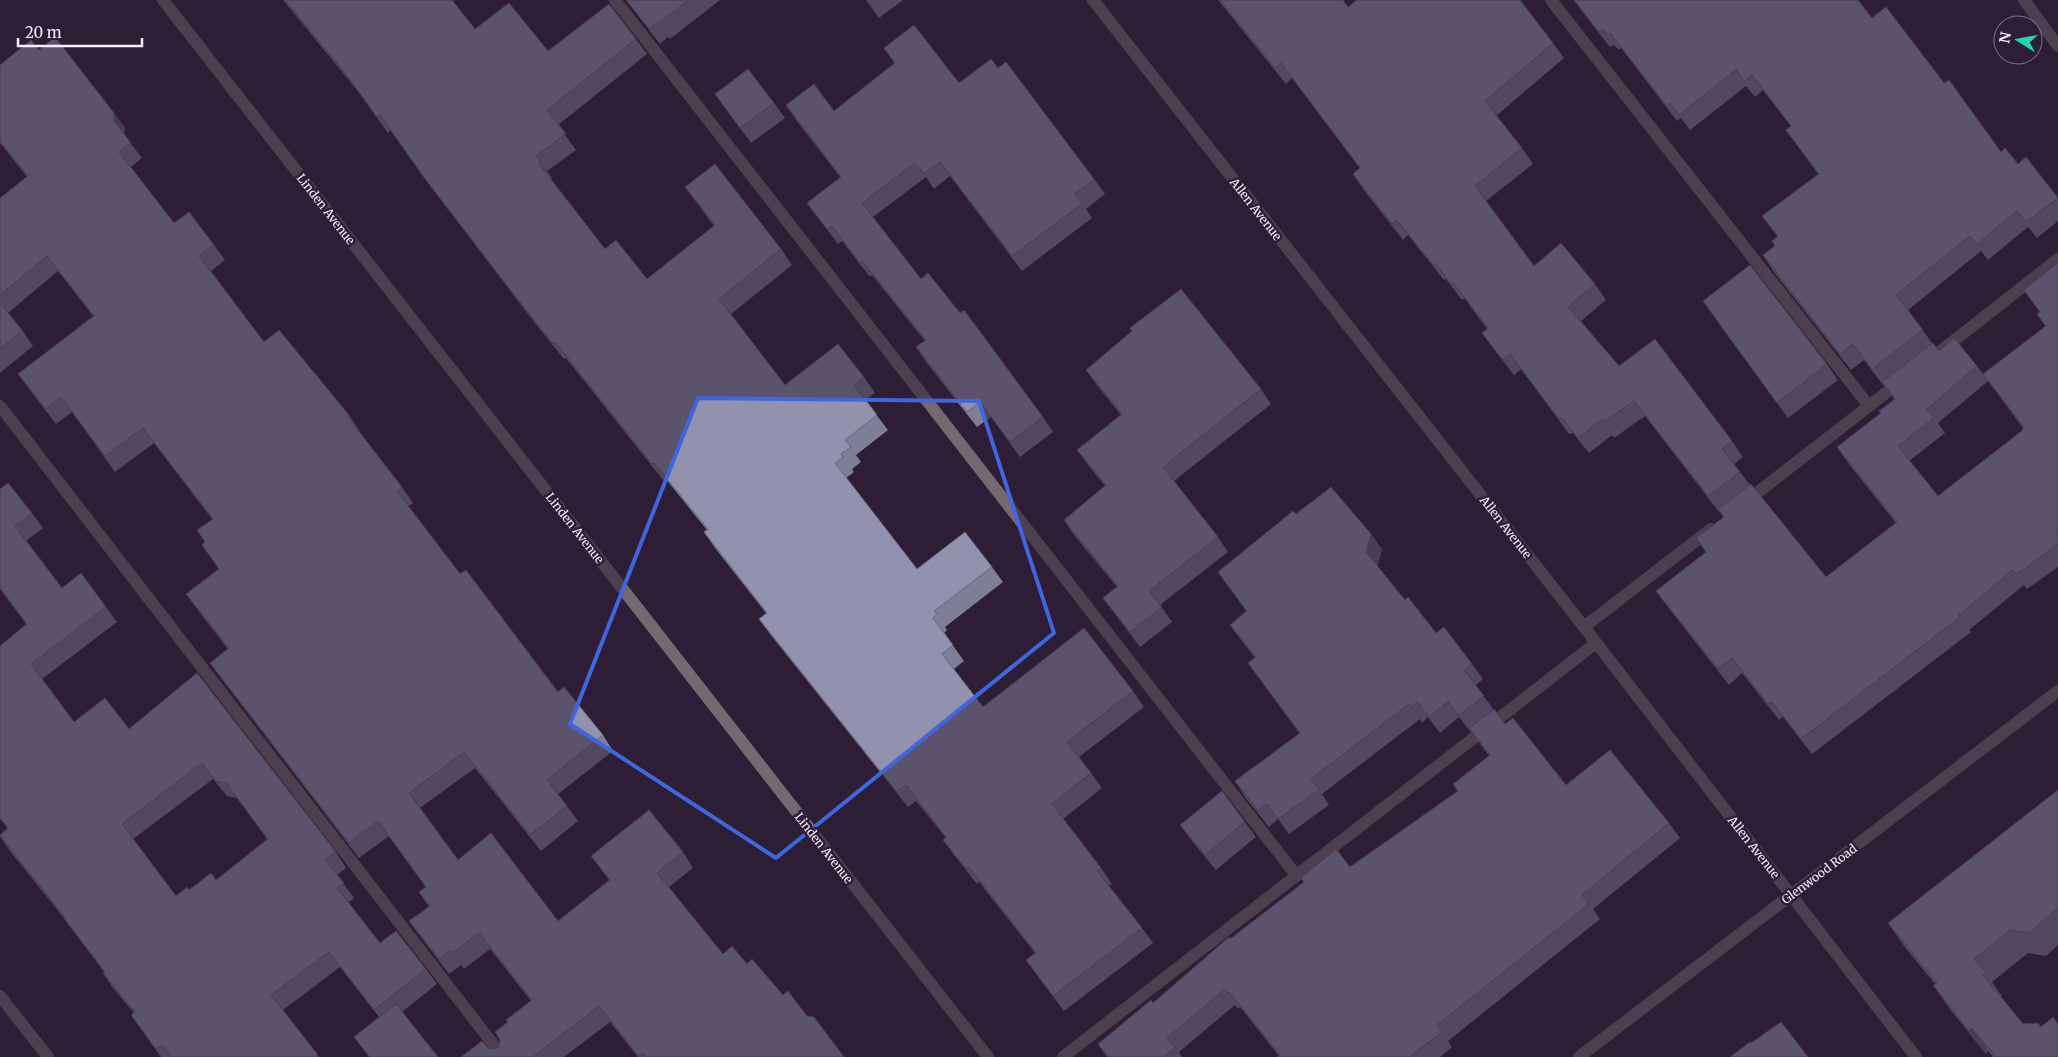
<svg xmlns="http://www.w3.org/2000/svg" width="2058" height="1057" font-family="Merriweather,serif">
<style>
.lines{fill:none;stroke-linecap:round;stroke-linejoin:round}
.service{stroke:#756870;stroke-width:12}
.minor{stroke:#756870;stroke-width:12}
.wall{fill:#7e7e96;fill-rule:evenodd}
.shaded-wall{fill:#66667a}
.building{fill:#9292af;stroke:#66667a;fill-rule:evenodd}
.marked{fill:none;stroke:#3e66de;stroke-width:4;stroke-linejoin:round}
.labels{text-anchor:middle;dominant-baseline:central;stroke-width:5;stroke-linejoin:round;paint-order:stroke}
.street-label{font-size:12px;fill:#f7edfd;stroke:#2d1e35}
</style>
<rect width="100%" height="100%" fill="#2d1e35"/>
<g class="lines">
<g class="service">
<polyline points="615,0 1296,875"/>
<polyline points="1551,0 1869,406"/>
<polyline points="1942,350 2058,259"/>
<polyline points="0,406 503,1057"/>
<polyline points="1744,503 1900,382"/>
<polyline points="1584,627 1711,529"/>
<polyline points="1063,1057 1596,643"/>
</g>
<g class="minor">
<polyline points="163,0 988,1057"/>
<polyline points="1093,0 1584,627 1916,1057"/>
<polyline points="2024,0 2058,46"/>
<polyline points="0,996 48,1057"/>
<polyline points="1579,1057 2058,691"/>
</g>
</g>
<g class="wall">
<polygon points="283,0 452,0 475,29 548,51 636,39 647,54 558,125 576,150 547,171 552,178 551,179 605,249 647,279 714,226 685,187 781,249 792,265 731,314 785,385 864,377 875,393 865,400 888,430 856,455 861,462 852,469 854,472 846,478 917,569 992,567 1003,582 945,627 947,630 944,633 964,661 954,669 983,707 1133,691 1144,707 1079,757 1102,788 1063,819 1101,868 1112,884 1109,886 1142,928 1153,943 1064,1011 1026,960 1035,953 979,882 977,884 954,855 943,840 946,838 916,801 908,807 770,634 759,619 766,613 715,548 704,532 707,530 665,478 663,480 566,358 564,359 534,322 434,191 391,130 388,133 357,90"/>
<polygon points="626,0 720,0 670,39 668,37 660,44"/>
<polygon points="866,0 903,0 879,18"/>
<polygon points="1218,0 1343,0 1348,7 1553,43 1564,58 1496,116 1522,148 1533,164 1486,201 1534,266 1595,284 1606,300 1581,321 1619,366 1732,441 1743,457 1734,464 1750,485 1826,577 1896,523 1848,463 1837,447 1881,413 1894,399 1883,384 1883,385 1864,360 1851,370 1773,271 1763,255 1775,246 1777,236 1762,216 1818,174 1786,130 1791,126 1763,90 1755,97 1746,86 1690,130 1681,118 1677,121 1621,48 1619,50 1614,45 1610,47 1584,14 1574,0 1872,18 1944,83 2001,152 2018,164 2026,157 2058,198 2058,221 2037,238 2028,227 1988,260 1981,251 1908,310 1932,343 1939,351 1977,366 1988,381 1938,423 1945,433 1909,461 1938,496 2023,430 2023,428 1983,374 2046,327 2037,314 2040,312 2024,290 2058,263 2058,567 2027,589 2024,585 1969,630 1971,632 1812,754 1783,717 1779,720 1742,673 1729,685 1667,606 1656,591 1706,552 1696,538 1724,517 1720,511 1719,512 1645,416 1614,438 1612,435 1589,453 1573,433 1569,434 1521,369 1514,375 1493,348 1482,333 1487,329 1465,299 1461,299 1446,279 1444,280 1408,235 1403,240 1363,189 1353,174 1360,168 1292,78 1286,84"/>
<polygon points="884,48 959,83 998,68 1094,179 1105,194 1086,209 1092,218 1022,271 950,176 934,189 926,177 873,217 921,279 1043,417 1053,432 1020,457 991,417 977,427 926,362 916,347 925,341 872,275 870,277 842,241 838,244 807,203 840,177 796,120 786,105 834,111 894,63"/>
<polygon points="39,50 114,113 125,128 124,135 142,158 131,167 174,223 214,245 225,260 211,271 264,342 349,415 359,430 358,431 402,487 413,503 408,506 460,574 558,692 603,735 613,751 558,794 578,821 541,851 475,768 420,808 458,860 558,921 609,880 591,856 683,852 693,868 669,887 723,954 747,964 783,995 807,1016 844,1057 638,1057 610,1022 564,1057 461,1057 489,1049 498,1048 508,1022 531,1001 490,949 464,969 461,965 449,974 420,936 409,921 429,907 419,892 426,887 389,836 359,858 221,678 210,663 228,649 197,609 186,594 219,569 205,542 212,519 154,443 115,472 72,412 56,424 29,389 18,374 93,316 58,271 8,313 22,330 33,346 0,373 0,198 27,177 0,143 0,65"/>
<polygon points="715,94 774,103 785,118 751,143"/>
<polygon points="1714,317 1827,364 1838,380 1788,418"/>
<polygon points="1130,328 1261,389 1271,404 1174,481 1218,537 1228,552 1160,605 1172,622 1140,647 1103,598 1117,587 1074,535 1064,520 1105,486 1088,465 1077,450 1121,415 1096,384 1086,370 1132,331"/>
<path d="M0 489 32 513 43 528 26 541 62 588 106 607 117 622 42 679 74 722 129 729 197 673 336 852 346 868 337 875 354 898 348 903 380 943 426 969 437 984 402 1012 438 1057H369L354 1037 379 1017 340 967 283 1010 319 1057H161L131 1015 134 1013 113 988 103 973 104 972 74 932 63 917 10 851 0 836 8 829 0 819V646L26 624 0 589ZM213 779 227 796 237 798 267 839 216 880 189 890 176 896 133 839Z"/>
<polygon points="1296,514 1371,534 1382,550 1377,566 1405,600 1436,633 1472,664 1483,679 1476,685 1493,709 1505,724 1566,785 1669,823 1680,838 1593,909 1600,919 1448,1041 1452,1047 1440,1057 1277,1057 1279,1056 1240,1007 1238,1009 1235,1005 1179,1052 1182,1057 1107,1057 1098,1044 1153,1003 1230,939 1350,867 1458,791 1489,756 1470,730 1470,731 1459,717 1440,733 1428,717 1422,723 1420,719 1322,794 1329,805 1289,834 1278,819 1269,827 1245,797 1235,781 1300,734 1248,663 1255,658 1241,640 1230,625 1246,611 1218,572"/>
<polygon points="2058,790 2058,945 2046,956 2028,953 1992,982 2002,996 2001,997 2023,1024 2058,1057 1993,1057 1988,1051 1986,1054 1949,1008 1933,985 1935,984 1904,946 1888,923"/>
<polygon points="1245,822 1256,837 1216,870 1191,840 1180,825"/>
</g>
<g class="shaded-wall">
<polygon points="114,113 125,128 124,136 114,121"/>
<polygon points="1371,534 1382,550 1377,567 1366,552"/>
<polygon points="1972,1028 1988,1051 1986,1054 1969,1031"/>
</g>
<g class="building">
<polygon points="285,0 452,0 475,29 509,3 548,51 609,4 636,39 547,110 566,134 536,156 541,163 539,164 605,249 616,240 647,279 715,225 685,187 715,164 781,249 719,299 785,385 838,344 864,377 854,385 877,415 845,440 851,447 841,454 843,457 835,463 917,569 965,532 992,567 934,611 937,614 933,618 953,645 942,654 983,707 1084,628 1133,691 1067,742 1091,773 1052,804 1101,868 1097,871 1142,928 1053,996 1026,960 1036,953 969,867 966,869 943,840 946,837 906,785 897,792 759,619 767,613 704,532 708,529 654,463 652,464 555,342 553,344 523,306 423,176 380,115 377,117 346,74"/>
<polygon points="626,0 689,0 659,23 658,22 649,29"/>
<polygon points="1220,0 1343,0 1348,7 1357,0 1520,0 1553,43 1485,101 1522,148 1475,186 1534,266 1561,243 1595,284 1568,307 1619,366 1655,339 1732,441 1722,449 1740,472 1708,496 1634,401 1604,422 1602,419 1578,438 1562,418 1559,419 1510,354 1503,360 1482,333 1488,328 1454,284 1450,283 1435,263 1433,265 1397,220 1392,224 1353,174 1360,168 1281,63 1275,68"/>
<polygon points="1574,0 1858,0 1872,18 1886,7 1944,83 1949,80 2001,152 2005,148 2018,164 2026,157 2058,198 2026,222 2017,211 1977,244 1970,236 1896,295 1923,330 1872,369 1853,344 1840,354 1763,255 1775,246 1772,241 1778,236 1762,216 1819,174 1786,130 1791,126 1752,75 1744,81 1736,70 1679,115 1670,103 1667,106 1610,33 1608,35 1603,29 1599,32"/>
<polygon points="914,25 959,83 991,59 998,68 1006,62 1094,179 1075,194 1082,204 1012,256 940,162 924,174 915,163 862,203 921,279 928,273 960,313 964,310 1043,417 1010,442 980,402 967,412 916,347 926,340 862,261 860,263 832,226 827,229 807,203 841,177 786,105 814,84 834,111 895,63 884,48"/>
<polygon points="55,37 114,113 114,121 131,143 119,152 174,223 189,212 214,245 199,256 264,342 279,330 349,415 347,416 402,487 397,491 460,574 466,570 558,692 564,687 603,735 547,780 567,806 530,835 464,752 409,793 458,860 491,833 558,921 610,880 591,856 649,810 683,852 657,873 723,954 732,946 747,964 752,959 783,995 788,991 807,1016 814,1017 844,1057 646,1057 643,1053 639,1056 599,1006 533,1057 461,1057 482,1041 489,1049 498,1048 500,1040 495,1032 508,1022 506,1020 532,1000 479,933 453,953 450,950 439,959 409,921 430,906 419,892 426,887 378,821 349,843 210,663 229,648 186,594 219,569 202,545 205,542 197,530 213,519 143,428 105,456 61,397 46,409 18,374 94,316 47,256 0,295 0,198 28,176 0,142 0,65 31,40 39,50"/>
<polygon points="748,69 774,103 740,128 715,94"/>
<polygon points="2058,263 2058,531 2056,533 2058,536 2058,544 2017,574 2013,570 1959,615 1960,617 1801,739 1772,702 1768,704 1732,658 1718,669 1656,591 1706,552 1696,538 1724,517 1718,509 1751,484 1826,577 1897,522 1837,447 1881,413 1879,411 1895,399 1882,382 1933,343 1939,351 1954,338 1977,366 1927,409 1934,418 1898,446 1938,496 2023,430 2022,429 2024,427 1983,374 2046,326 2037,314 2040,312 2024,290"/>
<polygon points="1750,265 1827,364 1777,403 1703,301"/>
<polygon points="1181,289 1261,389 1163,467 1218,537 1149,591 1162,607 1130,632 1103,598 1118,586 1064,520 1106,485 1077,450 1122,414 1086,370 1132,331 1130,328"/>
<polygon points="0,303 22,330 0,349"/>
<path d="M8 483 32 513 15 526 62 588 81 573 106 607 31 664 74 722 105 698 129 729 197 673 336 852 325 860 344 883 337 888 380 943 396 931 426 969 374 1010 329 952 271 995 318 1055 315 1057H172L162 1045 156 1049 131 1015 135 1012 103 973 105 972 63 917 64 916 0 836V835L8 828 0 818V646L27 624 0 588V489ZM202 763 216 781 226 783 268 839 216 880 211 873 189 890 187 887 176 896 122 824Z"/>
<polygon points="1331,487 1371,534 1366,552 1405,600 1408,597 1436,633 1444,627 1472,664 1464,670 1484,696 1459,715 1448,702 1429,717 1417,702 1411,707 1409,704 1311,779 1319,790 1278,819 1267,804 1258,811 1235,781 1300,733 1248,663 1256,657 1230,625 1247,611 1218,572 1293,511 1296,514"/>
<polygon points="1494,709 1505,724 1513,718 1566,785 1610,750 1669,823 1582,895 1589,904 1437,1025 1442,1032 1409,1057 1277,1057 1280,1055 1229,992 1227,993 1224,990 1167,1038 1175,1047 1164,1057 1109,1057 1098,1044 1151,1000 1153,1003 1229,937 1230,939 1304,882 1301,878 1336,849 1350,867 1458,791 1453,784 1490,755 1469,728"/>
<polygon points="2058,790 2058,908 2029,933 2011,930 1974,959 1986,973 1983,975 2023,1024 2038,1023 2041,1027 2053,1017 2058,1024 2058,1057 1996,1057 1972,1028 1969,1031 1933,985 1937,983 1888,923"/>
<polygon points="1222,791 1245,822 1205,855 1180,825"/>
<polygon points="396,1004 438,1057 370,1057 354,1037"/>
<polygon points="1781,1022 1808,1057 1730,1057 1750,1042 1751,1043"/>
</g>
<path d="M0 0H2058V1057H0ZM698 398 979 401 1054 633 776 858 570 724Z" fill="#2d1e35" fill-opacity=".55" fill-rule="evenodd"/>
<path class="marked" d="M698 398 979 401 1054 633 776 858 570 724Z"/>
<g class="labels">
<g class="street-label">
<text transform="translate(326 209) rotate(52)">Linden Avenue</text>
<text transform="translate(1256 209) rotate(52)">Allen Avenue</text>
<text transform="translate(1506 527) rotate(52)">Allen Avenue</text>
<text transform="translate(575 528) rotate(52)">Linden Avenue</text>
<text transform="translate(1754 847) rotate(52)">Allen Avenue</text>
<text transform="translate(824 848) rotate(52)">Linden Avenue</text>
<text transform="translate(1819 874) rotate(-37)">Glenwood Road</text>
</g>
</g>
<g transform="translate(2018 40) rotate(281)"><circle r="24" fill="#2d1e35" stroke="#7e7185"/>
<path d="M0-4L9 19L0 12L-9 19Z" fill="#22d5af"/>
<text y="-8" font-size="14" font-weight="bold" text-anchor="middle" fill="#f7edfd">N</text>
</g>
<path d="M18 38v8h124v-8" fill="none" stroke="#f7edfd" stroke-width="2.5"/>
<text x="25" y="38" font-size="15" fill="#f7edfd" stroke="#2d1e35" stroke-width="4" paint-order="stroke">20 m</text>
</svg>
